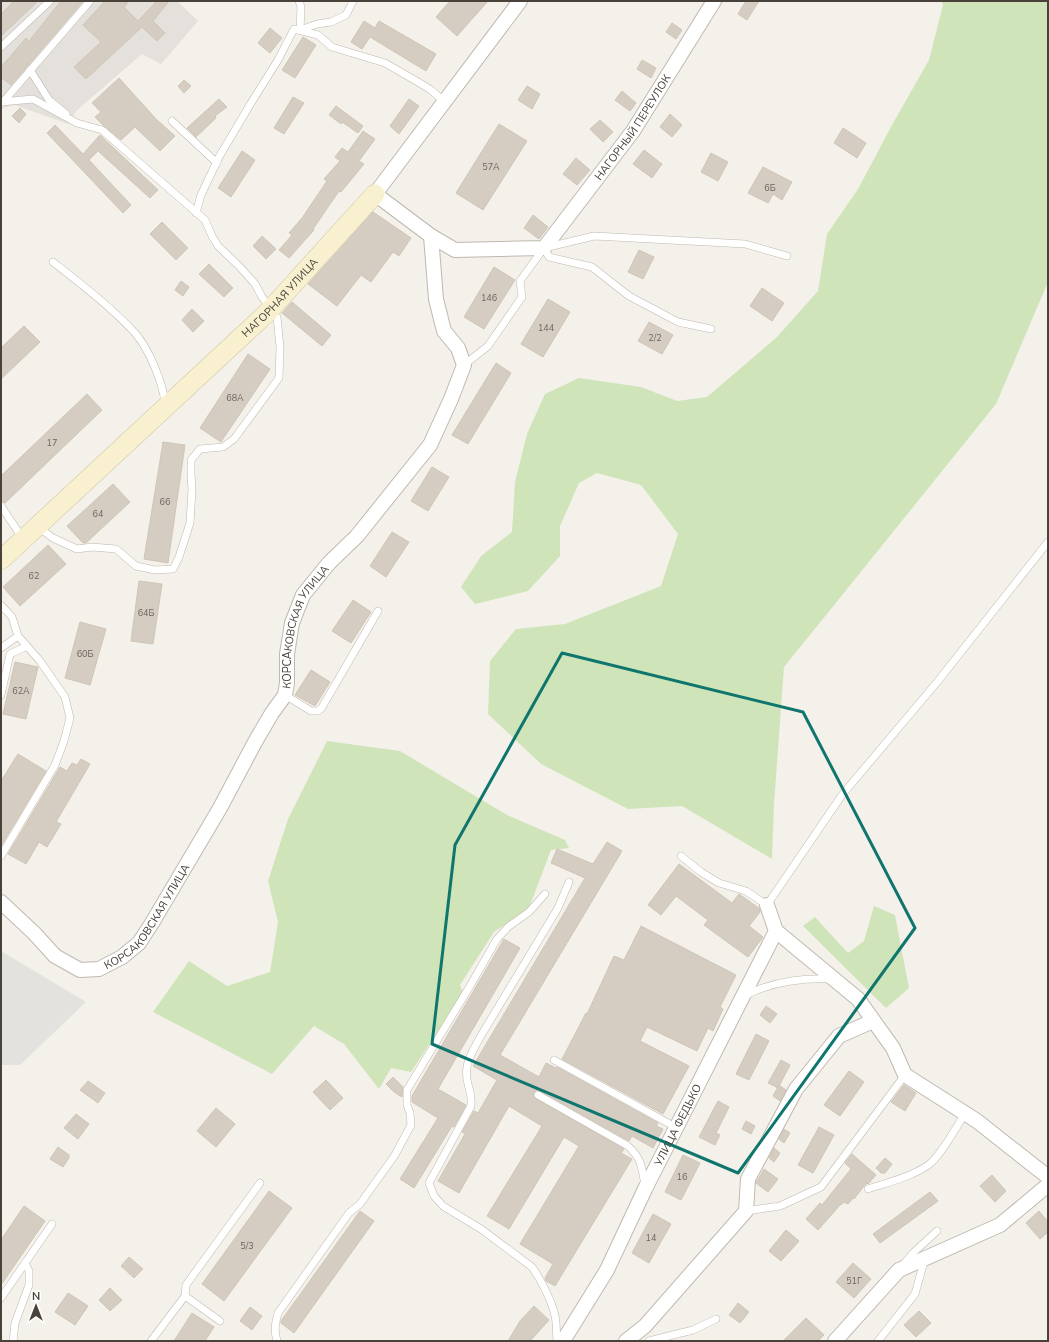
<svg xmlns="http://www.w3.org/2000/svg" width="1049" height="1342" font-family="'Nunito Sans',sans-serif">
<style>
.industrial{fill:#e4e1dd}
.green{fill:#d0e4b9}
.parking{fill:#e3e2df}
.building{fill:#d5cdc2;stroke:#cfc5b6}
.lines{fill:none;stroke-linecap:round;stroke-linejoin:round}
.lane-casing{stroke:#bfb9af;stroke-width:8}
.street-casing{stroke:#bfb9af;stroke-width:16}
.secondary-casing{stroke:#cec3a0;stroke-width:20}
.lane{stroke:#fff;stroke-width:7}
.street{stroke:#fff;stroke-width:14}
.secondary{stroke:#f9f0d0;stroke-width:19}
.marked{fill:none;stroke:#0f766e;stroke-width:3;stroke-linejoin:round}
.labels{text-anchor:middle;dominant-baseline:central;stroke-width:3;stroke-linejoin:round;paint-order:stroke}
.number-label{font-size:9px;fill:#6b655c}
.street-label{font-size:11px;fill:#48423a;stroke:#fff}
</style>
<rect width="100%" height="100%" fill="#f4f1eb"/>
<polygon class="industrial" points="1,1 177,1 198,21 161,64 142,54 77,110 68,124 15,105 1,108"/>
<g class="green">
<polygon points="941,1 1048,1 1048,282 996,404 835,604 784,667 774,804 772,859 682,806 628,809 541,764 488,714 490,661 516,629 565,624 661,586 678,534 641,485 597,473 579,483 560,526 560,556 528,591 475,604 461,587 481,556 512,532 515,482 527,434 545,394 579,378 641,387 677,401 707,397 777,337 818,291 827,234 858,189 892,125 929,60 943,5"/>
<polygon points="327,741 400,751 507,815 565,840 569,848 551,850 529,908 494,932 460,985 463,993 411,1072 391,1068 379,1089 344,1044 314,1026 272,1074 153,1012 189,961 227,986 270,972 278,922 268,881 288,819"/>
<polygon points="874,906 895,915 909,988 886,1008 803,926 815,917 848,953 864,941"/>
</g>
<polygon class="parking" points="1,951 86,1002 20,1065 1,1065"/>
<g class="building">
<polygon points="14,1 38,1 1,36 1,14"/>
<polygon points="61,1 83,1 11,85 1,77 1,67 26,38 29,41"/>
<polygon points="105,1 129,1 124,7 138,21 157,1 169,1 153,21 165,33 157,41 142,27 86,79 74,67 101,42 83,25"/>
<polygon points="450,1 488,1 457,36 436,17"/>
<polygon points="746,1 759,1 747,20 738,14"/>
<polygon points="364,21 375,28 379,21 436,54 426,71 370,37 362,49 351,42"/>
<polygon points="672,23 682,30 676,39 666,32"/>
<polygon points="270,28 282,38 270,53 258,43"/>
<polygon points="303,37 316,45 295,78 282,70"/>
<polygon points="642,60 656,68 651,78 637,69"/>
<polygon points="119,78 156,119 175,136 160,151 135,127 121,140 103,125 95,117 101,112 92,103"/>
<polygon points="184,80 191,86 184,93 178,86"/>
<polygon points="527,86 540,94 532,109 518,100"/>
<polygon points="622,91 636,103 630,111 615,100"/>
<polygon points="293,97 304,103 284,134 274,128"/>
<polygon points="219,99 227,107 215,116 216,118 196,137 187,128"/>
<polygon points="409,99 419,106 399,134 390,126"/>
<polygon points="336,106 363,126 358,133 342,122 341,124 329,115"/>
<polygon points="20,108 26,114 19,123 12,116"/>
<polygon points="670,114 682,125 672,137 660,127"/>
<polygon points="600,120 613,132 603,142 590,129"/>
<polygon points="499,124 527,141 483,210 456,193"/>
<polygon points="55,125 83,154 100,135 158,190 150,198 98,151 89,160 131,205 123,213 47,133"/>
<polygon points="843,128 866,143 857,158 834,143"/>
<polygon points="363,131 375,139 359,161 364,164 341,192 339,191 313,229 314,230 289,258 279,250 292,235 289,233 302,218 327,181 324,179 340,161 335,157 342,148 348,152"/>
<polygon points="644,150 662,164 652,178 633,164"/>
<polygon points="242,151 255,160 231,197 218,188"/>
<polygon points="711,153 728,162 718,181 701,172"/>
<polygon points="576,158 590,170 577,185 563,174"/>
<polygon points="763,167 792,182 782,200 773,194 768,203 748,193"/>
<polygon points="373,212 411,238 399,256 393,252 371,282 361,275 337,306 308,284"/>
<polygon points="533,215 548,227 539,239 524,228"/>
<polygon points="162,222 188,248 176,260 150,234"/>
<polygon points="262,236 276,249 266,259 253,246"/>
<polygon points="639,250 654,257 643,279 628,272"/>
<polygon points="209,264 233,288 224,297 199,274"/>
<polygon points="494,267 515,280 484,329 464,317"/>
<polygon points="181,281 189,287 183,296 175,290"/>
<polygon points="762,288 784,303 772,321 750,306"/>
<polygon points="548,299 570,312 543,357 521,344"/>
<polygon points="292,302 331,335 322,346 282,313"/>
<polygon points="192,309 204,321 193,332 182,320"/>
<polygon points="649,322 673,335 662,354 638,341"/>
<polygon points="24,326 40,342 1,379 1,348"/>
<polygon points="248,354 270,369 221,442 200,428"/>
<polygon points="496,363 511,373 468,444 452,435"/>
<polygon points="87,394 102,410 5,503 1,501 1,476"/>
<polygon points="163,442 185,445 168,563 144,559"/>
<polygon points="432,467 449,477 428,511 411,501"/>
<polygon points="113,484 130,502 86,543 83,543 67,526"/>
<polygon points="392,532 409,542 386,577 370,566"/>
<polygon points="48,545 66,564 20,606 3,587"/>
<polygon points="139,581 162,584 153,644 131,641"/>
<polygon points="353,600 371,612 351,643 332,631"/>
<polygon points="80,622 106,629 90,685 65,678"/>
<polygon points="15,662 38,667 26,719 3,714"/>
<polygon points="311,670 330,682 315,706 295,695"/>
<polygon points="18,754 46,771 1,846 1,781"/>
<polygon points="81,759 90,764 56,822 61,824 47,847 39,842 26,864 8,854 60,767 67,771 72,763 77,765"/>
<polygon points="607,842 622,851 500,1055 539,1077 546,1063 556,1068 557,1067 658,1123 656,1126 663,1129 653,1148 632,1136 629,1141 540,1091 538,1090 534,1092 533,1095 536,1099 624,1149 621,1153 632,1159 555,1286 546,1281 545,1278 553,1264 520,1244 579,1146 564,1137 509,1229 487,1216 542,1126 509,1106 459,1193 438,1181 465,1134 462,1132 474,1111 478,1113 497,1080 473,1066 585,878 551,863 557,849 593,864"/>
<polygon points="679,864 732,903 739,894 760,909 760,912 749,926 763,937 748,957 704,925 708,920 676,896 661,915 648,905"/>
<polygon points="641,926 736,975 720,1007 723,1009 713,1031 708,1028 697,1051 647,1027 640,1041 689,1066 663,1114 562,1059 586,1013 587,1014 614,956 624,960"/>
<polygon points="504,939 520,948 438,1089 466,1105 454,1127 452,1126 414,1188 400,1179 438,1118 412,1102 412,1096"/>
<polygon points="766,1006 777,1014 770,1023 760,1015"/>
<polygon points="756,1034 769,1041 749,1080 736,1074"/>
<polygon points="781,1060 790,1065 778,1088 768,1083"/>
<polygon points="849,1071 864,1082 840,1116 824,1105"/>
<polygon points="393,1077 403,1087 402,1097 394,1092 386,1084"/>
<polygon points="326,1080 343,1098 330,1110 313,1092"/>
<polygon points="88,1081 105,1093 98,1103 80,1090"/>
<polygon points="779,1085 786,1090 780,1101 773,1096"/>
<polygon points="904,1085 916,1093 905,1111 891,1102"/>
<polygon points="718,1101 729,1107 716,1133 720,1135 715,1145 699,1137"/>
<polygon points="216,1108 235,1124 216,1147 197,1131"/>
<polygon points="76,1114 89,1124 78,1139 64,1128"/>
<polygon points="746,1121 755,1126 751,1134 742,1129"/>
<polygon points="819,1127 834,1135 813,1173 798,1165"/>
<polygon points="784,1129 790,1133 784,1143 779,1139"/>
<polygon points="58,1147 69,1155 69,1158 63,1167 50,1159"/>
<polygon points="774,1148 780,1153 774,1162 769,1158"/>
<polygon points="852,1154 876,1175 868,1184 867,1183 864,1186 854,1199 853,1198 848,1204 844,1202 841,1205 841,1204 818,1230 806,1219 820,1203 822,1205 851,1169 845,1163"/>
<polygon points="683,1155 700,1163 681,1200 665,1192"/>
<polygon points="885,1158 892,1164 885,1173 881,1173 876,1168"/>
<polygon points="764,1169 778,1179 768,1192 756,1183"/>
<polygon points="992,1175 1006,1191 995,1202 980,1186"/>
<polygon points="269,1191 292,1208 224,1301 202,1284"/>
<polygon points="930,1192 938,1201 880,1243 873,1234"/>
<polygon points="24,1206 45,1221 1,1285 1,1240"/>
<polygon points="360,1211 374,1221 294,1333 281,1323 281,1321"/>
<polygon points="1039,1211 1048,1222 1048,1232 1040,1239 1026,1223"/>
<polygon points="653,1214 671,1224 649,1263 632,1253"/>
<polygon points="786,1230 799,1241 781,1261 769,1251"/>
<polygon points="129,1257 143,1269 134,1278 121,1266"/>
<polygon points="853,1263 871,1279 854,1298 836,1282"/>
<polygon points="110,1288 122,1300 110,1311 99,1300"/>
<polygon points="68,1293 88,1306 75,1325 55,1312"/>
<polygon points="738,1303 749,1312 740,1323 729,1315"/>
<polygon points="534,1306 549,1320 530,1341 508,1341 520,1321"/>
<polygon points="250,1307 262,1316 252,1330 240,1321"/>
<polygon points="919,1311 931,1323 916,1337 904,1325"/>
<polygon points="192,1313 214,1327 205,1341 174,1341"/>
<polygon points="806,1318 824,1335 818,1341 783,1341"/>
</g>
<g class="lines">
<defs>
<g id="lane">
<polyline points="299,1 301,7 300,30 317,24 331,22 346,15 353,1"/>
<polyline points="1,47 50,1"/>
<polyline points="30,70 49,100 66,114"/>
<polyline points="1,102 33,99 77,123 102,130 205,220 212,236 218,246 239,266 255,284 262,297 277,317 280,347 279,378 234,439 223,447 200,449 191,460 191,473 192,490 190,523 179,557 173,569 155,570 136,566 116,549 92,547 77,549 53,538 38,527"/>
<polyline points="3,102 90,1"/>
<polyline points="172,121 217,163"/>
<polyline points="196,213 201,195 219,157 251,103 278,60 294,29 318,35 332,47 385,63 418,82 431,90 445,102"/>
<path d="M53 262C81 284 111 307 135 333 149 349 163 383 165 403"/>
<polyline points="711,329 678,322 629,296 592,267 549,257 544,248 594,236 745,244 787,256"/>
<polyline points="464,365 488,346 522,297 520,281 544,248"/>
<polyline points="1,506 23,539"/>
<polyline points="1,605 12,617 18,636 40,661 65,697 70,718 64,741 55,765 1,856"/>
<polyline points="1,648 18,636"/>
<polyline points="1,695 10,654 27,646"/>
<polyline points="285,695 311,711 317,711 321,709 378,611"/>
<polyline points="681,856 701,872 719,883 746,891 767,905 842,795 938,681 1048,542"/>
<path d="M746 995C772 982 802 978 831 979"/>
<polyline points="554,1060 677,1128"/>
<path d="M538 1095 628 1146C642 1159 642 1168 645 1186"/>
<path d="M868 1189C886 1183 918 1175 932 1162 944 1150 956 1128 965 1113"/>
<polyline points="746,1211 780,1206 821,1187 905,1075"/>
<polyline points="903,1265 913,1253 937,1231"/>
<polyline points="185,1296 186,1285 260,1183"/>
<polyline points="1,1298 52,1224"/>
<polyline points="13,1341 15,1323 29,1285 29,1271 25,1263"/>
<polyline points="151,1341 185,1296 220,1321"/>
<path d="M277 1341C274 1331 275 1324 278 1313L349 1213 360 1204 395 1155 411 1125 410 1113 407 1105V1090L470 986 497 939 508 927 529 912 545 894"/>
<path d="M557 1341C556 1333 557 1324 555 1316 552 1301 541 1280 532 1267L481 1229 443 1206 434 1196 429 1183 471 1106C472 1096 470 1093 468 1084 463 1065 471 1055 479 1039L558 908 569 882"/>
<polyline points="649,1341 693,1330 716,1319"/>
<polyline points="878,1341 915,1294 925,1258"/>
</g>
<g id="street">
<path id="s1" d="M520 1 375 194 431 236 455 250 544 248 633 131 714 1"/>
<path id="s2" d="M1 902 34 933 55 956 80 970 99 969 122 957 139 943 152 923 220 808 255 742 272 713 285 695 287 683V654L292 623 303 595 329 563 357 536 430 445 451 399 464 365 458 348 444 331 436 299 431 236"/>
<polyline points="776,931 858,999 893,1048 905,1075 977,1121 1048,1177"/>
<path id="s3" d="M563 1341 607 1270 645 1189 776 931 767 905"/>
<polyline points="626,1341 645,1326 746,1211 748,1179 796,1089 839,1036 873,1021"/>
<polyline points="835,1341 899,1270 1000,1225 1048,1185"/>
</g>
<g id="secondary">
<path id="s4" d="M1 560 268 312 375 194"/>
</g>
</defs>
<use href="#lane" class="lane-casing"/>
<use href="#street" class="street-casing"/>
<use href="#secondary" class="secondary-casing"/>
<use href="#lane" class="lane"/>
<use href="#street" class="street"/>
<use href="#secondary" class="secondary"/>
</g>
<path class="marked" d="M562 653 803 712 915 928 738 1173 432 1044 455 845Z"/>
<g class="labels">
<g class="number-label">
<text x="491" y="167">57А</text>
<text x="770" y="188">6Б</text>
<text x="489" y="298">146</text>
<text x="546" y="328">144</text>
<text x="655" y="338">2/2</text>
<text x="235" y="398">68А</text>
<text x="52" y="443">17</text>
<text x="165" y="502">66</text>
<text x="98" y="514">64</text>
<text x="34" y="576">62</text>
<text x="146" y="613">64Б</text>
<text x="85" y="654">60Б</text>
<text x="21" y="691">62А</text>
<text x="682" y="1177">16</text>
<text x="651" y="1238">14</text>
<text x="247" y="1246">5/3</text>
<text x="854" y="1281">51Г</text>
</g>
<g class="street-label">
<text stroke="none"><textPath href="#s1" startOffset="578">НАГОРНЫЙ ПЕРЕУЛОК</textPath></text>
<text stroke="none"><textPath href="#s4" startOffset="383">НАГОРНАЯ УЛИЦА</textPath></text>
<text stroke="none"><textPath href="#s2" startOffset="533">КОРСАКОВСКАЯ УЛИЦА</textPath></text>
<text stroke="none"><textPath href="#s2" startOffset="197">КОРСАКОВСКАЯ УЛИЦА</textPath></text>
<text stroke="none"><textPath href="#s3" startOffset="245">УЛИЦА ФЕДЬКО</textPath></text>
</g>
</g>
<rect width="1049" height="1342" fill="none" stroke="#48423a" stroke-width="4"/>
<g transform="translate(36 1306)" stroke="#ffffff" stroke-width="3" paint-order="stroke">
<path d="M0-3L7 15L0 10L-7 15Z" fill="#48423a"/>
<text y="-6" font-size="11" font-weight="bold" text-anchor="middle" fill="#48423a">N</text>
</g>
</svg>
